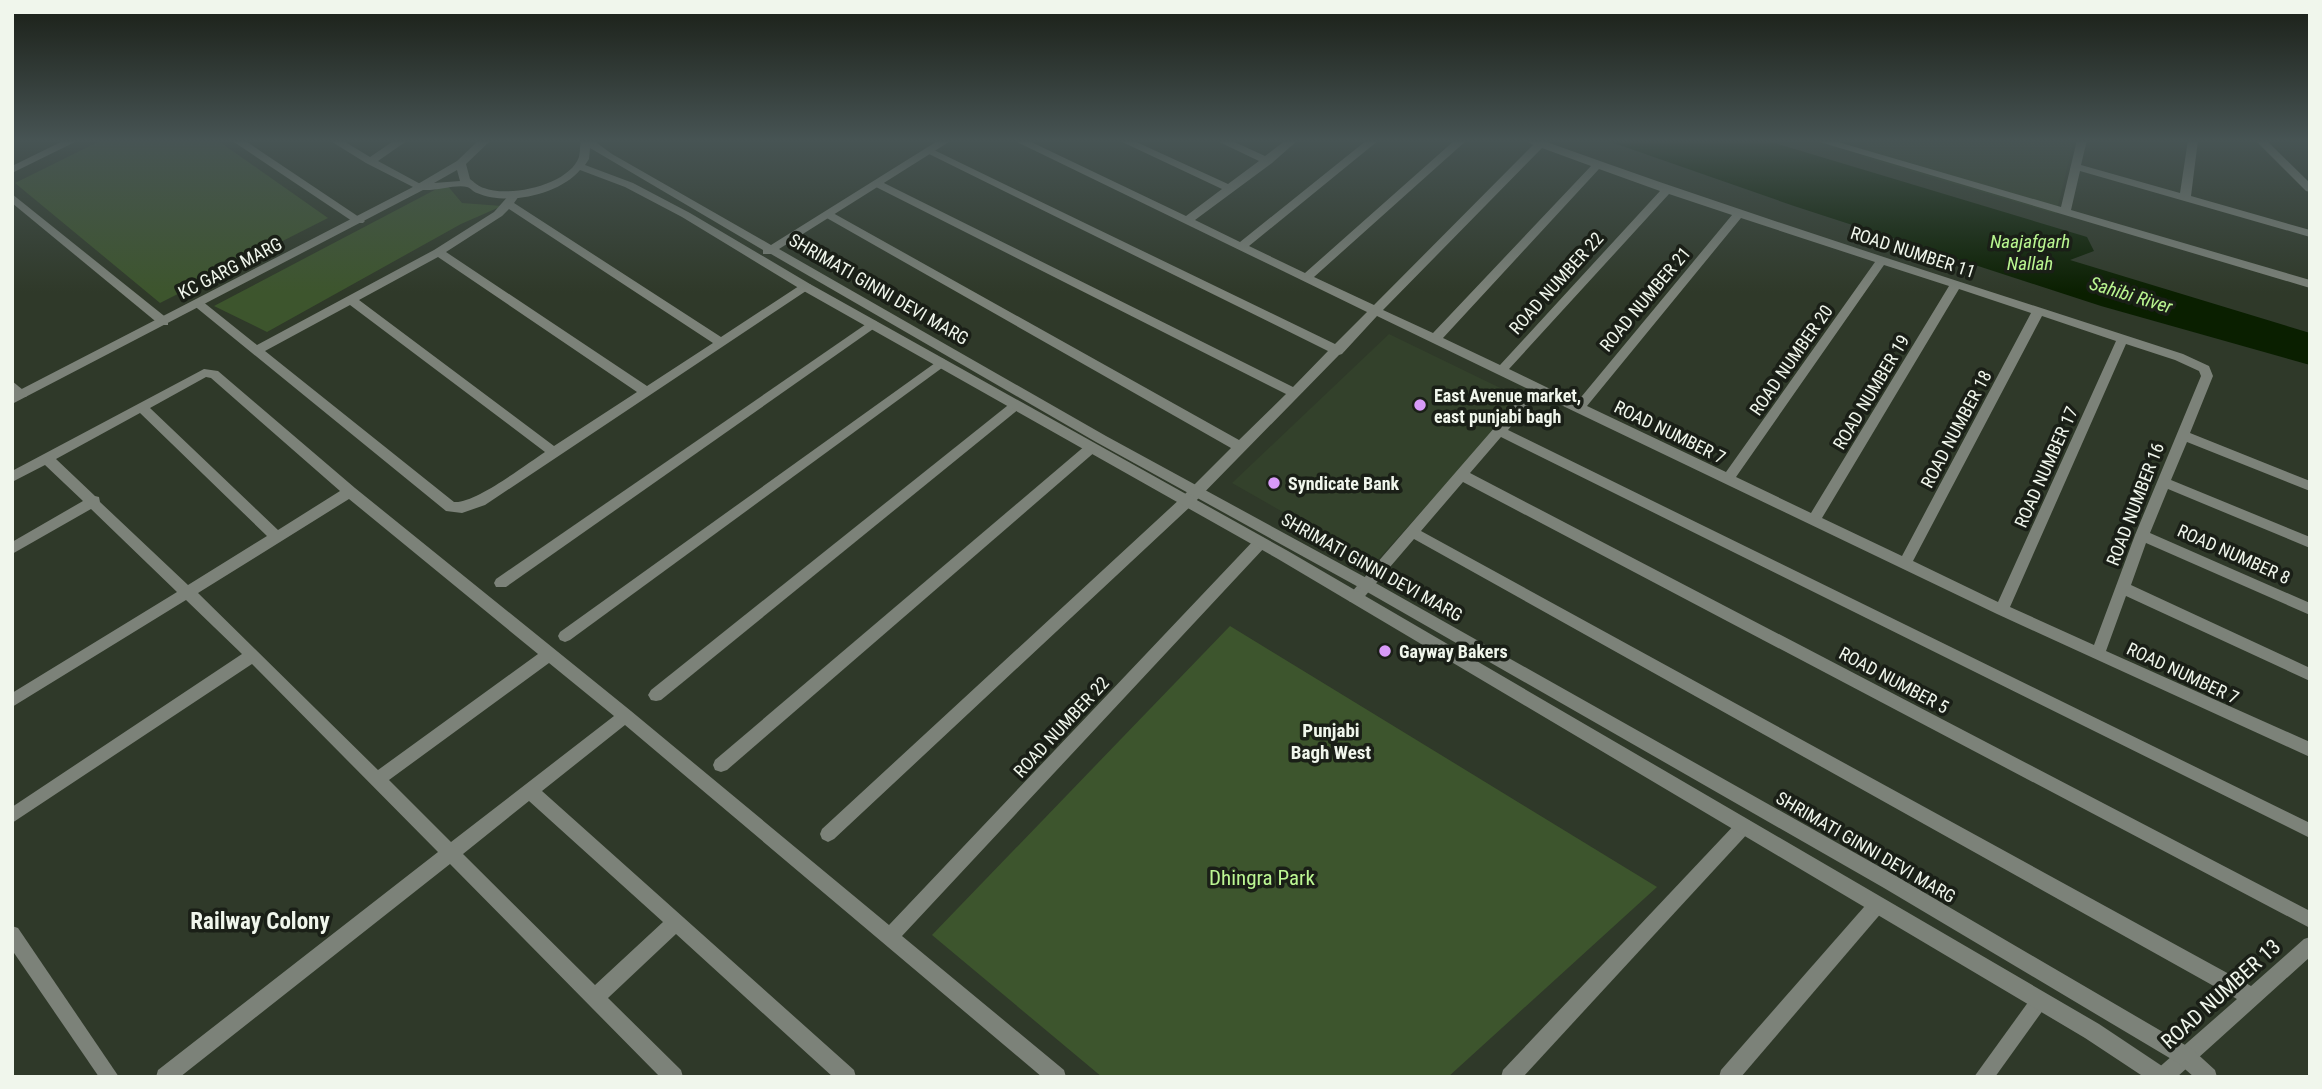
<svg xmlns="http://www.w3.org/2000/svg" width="2322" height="1089" font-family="'Roboto Condensed',sans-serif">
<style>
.built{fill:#33412b}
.green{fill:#3d552d}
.water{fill:#0a1f00}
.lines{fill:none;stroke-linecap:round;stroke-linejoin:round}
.minor{fill:#7c8279;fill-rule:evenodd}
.tertiary{fill:#7c8279;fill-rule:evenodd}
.poi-dot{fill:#d89af8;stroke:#1a1f17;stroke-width:2.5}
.labels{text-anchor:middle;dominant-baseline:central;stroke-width:7;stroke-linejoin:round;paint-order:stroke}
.street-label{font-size:18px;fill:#f0f6ec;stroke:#1a1f17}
.poi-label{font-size:18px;font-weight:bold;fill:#f0f6ec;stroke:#1a1f17;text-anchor:start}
.water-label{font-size:19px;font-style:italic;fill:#b9f590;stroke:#1a1f17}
.neighbourhood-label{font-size:19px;font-weight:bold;fill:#f0f6ec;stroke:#1a1f17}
.near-park-label{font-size:21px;fill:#bcf793;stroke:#1a1f17}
.near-street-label{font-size:21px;fill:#f0f6ec;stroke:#1a1f17}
.near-neighbourhood-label{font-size:23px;font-weight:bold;fill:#f0f6ec;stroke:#1a1f17}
</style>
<rect width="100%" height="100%" fill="#2f3929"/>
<g class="built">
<polygon points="1868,140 2074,140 2056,214 1861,157"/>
<polygon points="1389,334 1523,399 1374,564 1232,483"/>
</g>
<g class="green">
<polygon points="102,140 217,140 328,218 160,303 15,183"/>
<polygon points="446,184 462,203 502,206 461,224 267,332 214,306"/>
<polygon points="1230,626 1657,887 1448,1077 1102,1077 932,935"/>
</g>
<polygon class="water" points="1605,140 1765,140 2087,237 2094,251 2070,260 2310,333 2310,365 2101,306 1794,206"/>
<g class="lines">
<g class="minor">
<polygon points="65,140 79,140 12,173 12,166"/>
<polygon points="231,140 244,140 365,221 363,223 355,223"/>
<polygon points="329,140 342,140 370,157 395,140 408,140 378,161 426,187 425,189 417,189 366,163"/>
<path d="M1013 140H1027L1186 216 1222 189 1118 140H1132L1228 184 1259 161 1215 140H1230L1265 156 1286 140H1298L1272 163 1195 220 1240 242 1367 140H1379L1249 246 1305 273 1455 140H1467L1314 277 1374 305 1533 145 1525 140H1541C1754 217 1968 284 2183 354L2209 366 2213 376 2190 433 2310 481V491L2187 442 2171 480 2310 537V548L2168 489 2150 533 2310 603V615L2146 543 2131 585 2310 668V681L2126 596 2106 651 2310 742V757L1997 614 1538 394 1508 430 2310 823V838L1501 437 1470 473 2310 911V928L1463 482 1421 531 2251 986 2304 939 2310 937V957L2177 1077H2154L2156 1070 2237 999 1414 539 1360 602H1350L1348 598 1350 594 1528 389 1377 316 1342 354 1339 355 1191 506 834 839 828 842 822 839 820 834 822 829 1181 498 1231 448 825 217V213H833L1239 440 1286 394 874 186V182H882L1293 387 1328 351 925 152 926 150H934L1335 344 1367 312ZM1542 148 1591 166 1433 333 1383 310ZM1599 169 1660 191 1500 365 1443 338ZM1669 194 1732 215 1577 402 1509 369ZM1741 218 1875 262 1726 472 1587 406ZM1884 265 1949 286 1811 513 1736 477ZM1959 289 2031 313 1902 556 1822 518ZM2042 316 2116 341 1998 602 1913 561ZM2126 344 2175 360 2199 371 2201 376 2135 535 2094 645 2010 607Z"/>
<polygon points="1813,140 1831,140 2061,207 2077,140 2087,140 2081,165 2180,193 2188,140 2198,140 2191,196 2310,230 2310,237 2080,171 2071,210 2310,280 2310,288"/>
<polygon points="2255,140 2266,140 2310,183 2310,192 2306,191"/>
<path d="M514 193 519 196 514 203 721 337 802 284H810L812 287 485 505 462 513 446 511 192 304 198 300 202 301 257 345 434 250 494 212 510 194ZM509 209 713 343 647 386 446 252 502 216ZM438 257 637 392 554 446 359 300ZM350 305 545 452C525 465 475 504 454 502L265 351Z"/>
<polygon points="12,194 168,319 168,325 160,325 12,203"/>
<polygon points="872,320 876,321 878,324 876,327 506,587 496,587 494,583 496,579"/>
<polygon points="942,358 948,362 946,365 570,640 565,642 560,640 558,636 560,632"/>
<path d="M204 369 218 371 355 488 631 711 889 925 1255 539H1265L1267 543 1265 547 902 936 1064 1070 1066 1077H1042L625 725 542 791 854 1070 856 1077H833L676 934 608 998 681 1070 683 1077H660L450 864 180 1077H156L158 1070 438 852 252 664 12 823V807L242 654 186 600 12 707V693L177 592 91 509 12 554V542L83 501 45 465 12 482V471ZM206 377 211 378 340 491 278 530 150 408ZM140 413 267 536 188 585 100 502 99 497 95 496 56 459ZM349 499 538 654 378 770 198 593ZM549 663 614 716 451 842 389 780ZM529 801 663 922 595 985 463 854Z"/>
<polygon points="12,381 28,394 26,397 18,397 12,392"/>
<polygon points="1016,401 1022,405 1020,408 661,700 656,701 651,700 648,695 651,690 1012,402"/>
<polygon points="1091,443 1098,448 1096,451 727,770 721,772 715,770 713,765 715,760 1086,445"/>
<polygon points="1744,818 1750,821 1752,826 1750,831 1523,1077 1501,1077 1503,1070 1738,821"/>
<polygon points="1877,897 1883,899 1886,905 1883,911 1741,1077 1719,1077 1721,1070 1871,899"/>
<polygon points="12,926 18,928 119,1077 99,1077 12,950"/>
<polygon points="2040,991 2046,994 2049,1000 2046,1006 1995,1077 1974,1077 2034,994"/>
</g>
<path class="tertiary" d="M479 140H491L466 164 470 179C474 182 479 187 484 188 509 198 569 185 579 157 580 152 580 146 581 140H593L612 154 771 245 939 140H952L779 249 1106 436 1372 581 1896 876 2192 1049 2215 1070 2217 1077H2194L2178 1063 1884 888 1362 589 1096 442 771 254H763V250L590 148 589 159 585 165 633 183 690 213 810 284 1288 551 2099 1024 2168 1070 2170 1077H2144L2085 1038 1278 559 802 290 682 217 625 187 580 170C559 195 507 206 477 193 473 192 471 188 467 187 457 184 436 191 423 190L12 404V394L411 188 457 161ZM457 170 460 181 434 183Z"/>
</g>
<linearGradient id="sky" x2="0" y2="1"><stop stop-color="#1a1f17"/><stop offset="0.48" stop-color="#475454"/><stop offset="1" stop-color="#475454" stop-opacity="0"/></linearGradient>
<rect width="2322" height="293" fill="url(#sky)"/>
<g class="poi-dot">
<circle cx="1420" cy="405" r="7"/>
<circle cx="1274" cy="483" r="7"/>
<circle cx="1385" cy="651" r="7"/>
</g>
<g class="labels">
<g class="street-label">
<text transform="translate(1913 252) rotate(18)">ROAD NUMBER 11</text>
<text transform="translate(230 268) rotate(-27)">KC GARG MARG</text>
<text transform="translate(1556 283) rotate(-48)">ROAD NUMBER 22</text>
<text transform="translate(879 289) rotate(30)">SHRIMATI GINNI DEVI MARG</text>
<text transform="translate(1645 299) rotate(-50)">ROAD NUMBER 21</text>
<text transform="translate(1791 360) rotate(-55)">ROAD NUMBER 20</text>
<text transform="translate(1871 392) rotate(-59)">ROAD NUMBER 19</text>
<text transform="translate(1956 429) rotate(-62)">ROAD NUMBER 18</text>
<text transform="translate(1670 432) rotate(26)">ROAD NUMBER 7</text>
<text transform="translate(2046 467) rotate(-66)">ROAD NUMBER 17</text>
<text transform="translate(2135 504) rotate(-69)">ROAD NUMBER 16</text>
<text transform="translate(2234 554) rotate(24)">ROAD NUMBER 8</text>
<text transform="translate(1372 567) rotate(29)">SHRIMATI GINNI DEVI MARG</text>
<text transform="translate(2183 673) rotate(25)">ROAD NUMBER 7</text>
<text transform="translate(1894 680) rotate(28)">ROAD NUMBER 5</text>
<text transform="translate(1061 727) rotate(-47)">ROAD NUMBER 22</text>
<text transform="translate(1866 847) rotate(30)">SHRIMATI GINNI DEVI MARG</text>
</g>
<g class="poi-label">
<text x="1434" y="395">East Avenue market,<tspan x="1434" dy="21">east punjabi bagh</tspan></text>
<text x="1288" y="483">Syndicate Bank</text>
<text x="1399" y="651">Gayway Bakers</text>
</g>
<g class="water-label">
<text x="2030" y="241">Naajafgarh<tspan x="2030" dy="22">Nallah</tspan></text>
<text transform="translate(2131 295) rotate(17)">Sahibi River</text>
</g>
<g class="neighbourhood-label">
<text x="1331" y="730">Punjabi<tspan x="1331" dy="22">Bagh West</tspan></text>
</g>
<g class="near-park-label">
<text x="1262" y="878">Dhingra Park</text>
</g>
<g class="near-street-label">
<text transform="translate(2221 994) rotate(-42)">ROAD NUMBER 13</text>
</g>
<g class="near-neighbourhood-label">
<text x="260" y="921">Railway Colony</text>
</g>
</g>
<rect width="2322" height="1089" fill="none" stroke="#f0f6ec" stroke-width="28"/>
</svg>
